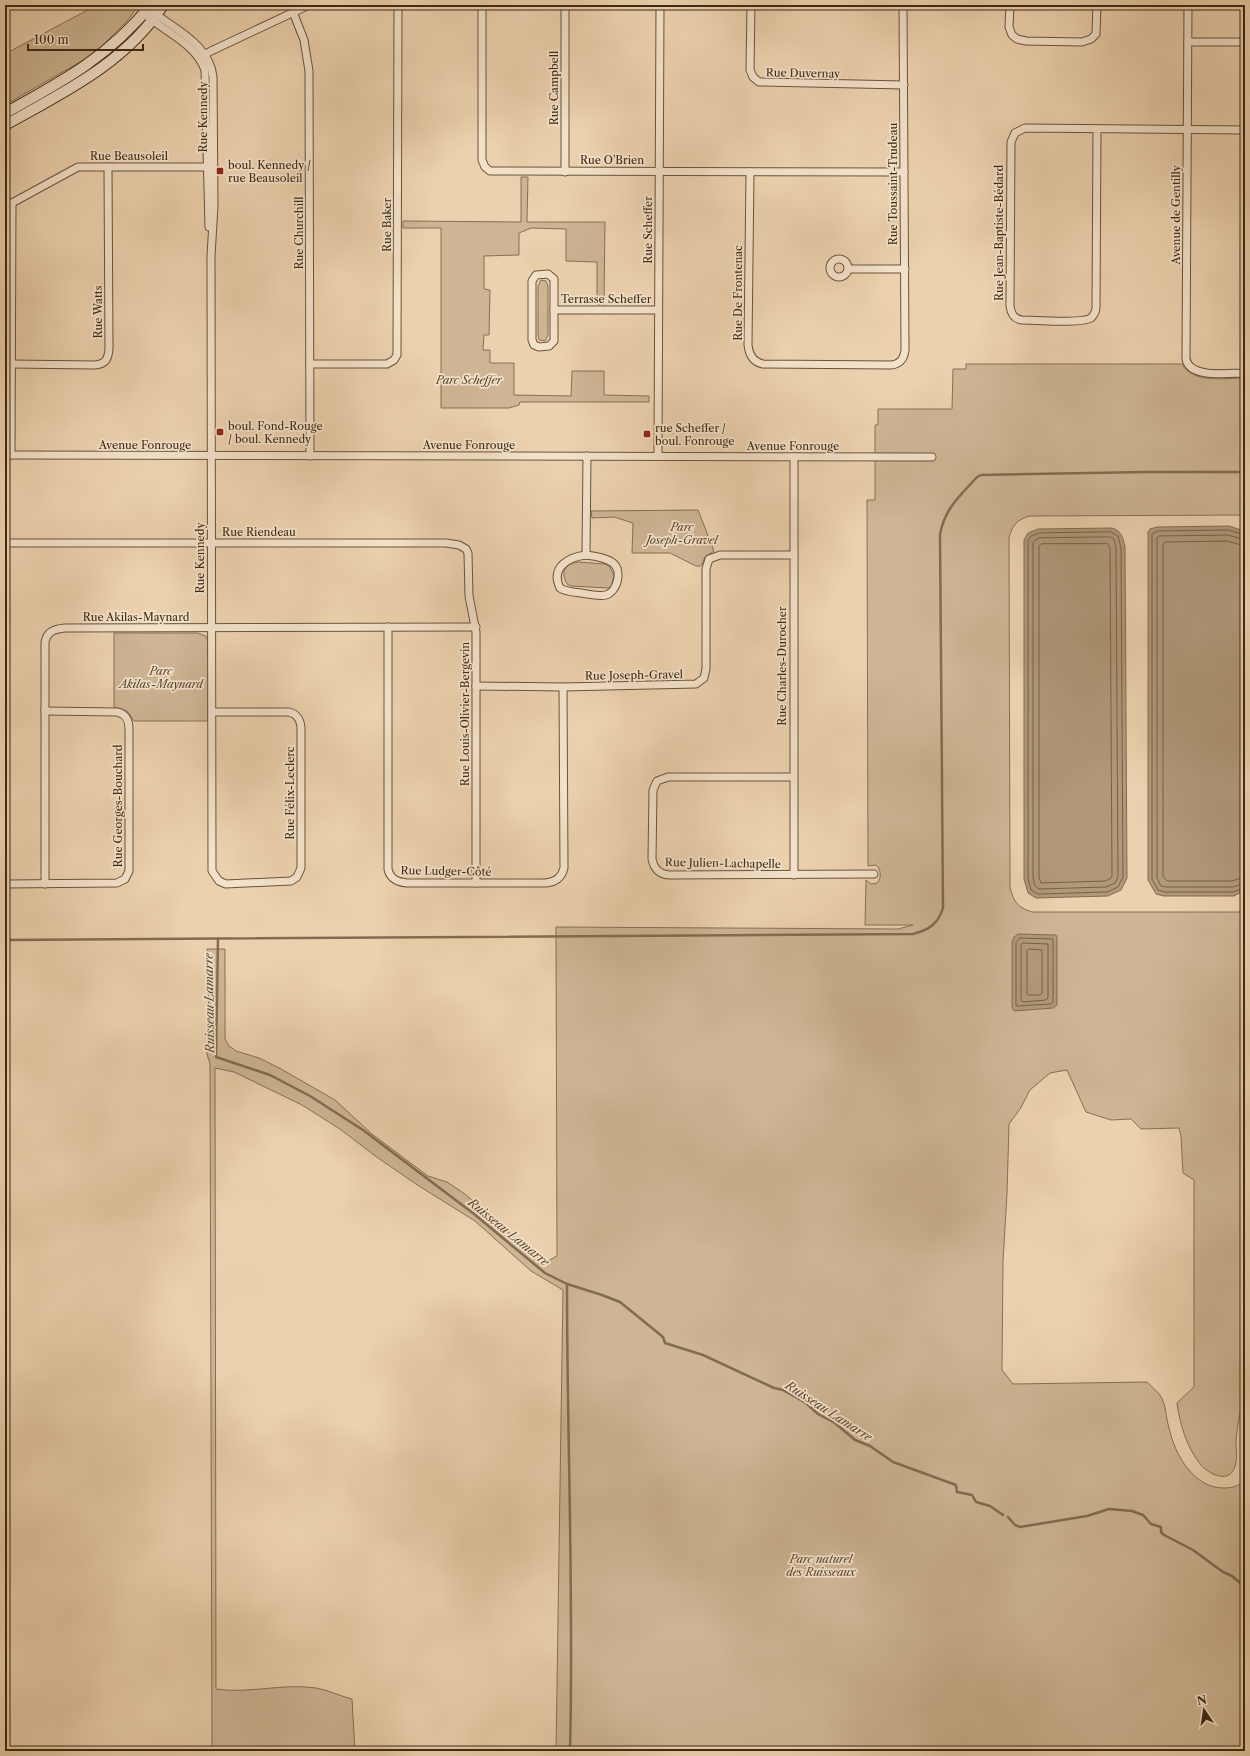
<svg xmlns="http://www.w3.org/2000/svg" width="1250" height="1756" font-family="'Libre Caslon Text',serif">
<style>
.green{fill:#ceb594;stroke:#867054}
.water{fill:#b09879;stroke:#826c50}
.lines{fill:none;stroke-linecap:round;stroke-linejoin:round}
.shore{stroke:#766146;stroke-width:1}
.stream{stroke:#826c50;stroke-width:2.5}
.minor-casing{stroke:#69543a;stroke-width:9}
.secondary-casing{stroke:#3d2a13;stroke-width:12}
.minor{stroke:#f3e1ca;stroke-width:7}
.secondary{stroke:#f3e1ca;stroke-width:10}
.poi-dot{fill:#8f2418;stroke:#f3e1ca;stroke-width:1.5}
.labels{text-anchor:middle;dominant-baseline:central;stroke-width:3.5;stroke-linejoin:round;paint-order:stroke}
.street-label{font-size:11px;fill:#3d2a13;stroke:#f3e1ca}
.poi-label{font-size:11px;fill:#3d2a13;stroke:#f3e1ca;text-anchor:start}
.park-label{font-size:11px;font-style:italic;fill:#5a462d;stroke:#f3e1ca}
.water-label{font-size:12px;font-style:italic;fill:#5a462c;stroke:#f3e1ca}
</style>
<rect width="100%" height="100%" fill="#ecd1ae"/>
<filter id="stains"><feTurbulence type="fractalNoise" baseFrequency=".005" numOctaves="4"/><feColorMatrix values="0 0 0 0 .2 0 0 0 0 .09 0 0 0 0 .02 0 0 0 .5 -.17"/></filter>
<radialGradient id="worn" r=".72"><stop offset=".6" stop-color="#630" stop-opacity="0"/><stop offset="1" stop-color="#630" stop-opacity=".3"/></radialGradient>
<g class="green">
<polygon points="97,5 139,5 127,21 94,54 5,105 5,54"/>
<polygon points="521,177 528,177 527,222 605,222 604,304 597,304 597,262 566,261 566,229 531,228 519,233 519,255 484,256 484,289 490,290 489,335 484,335 483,350 490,350 490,363 514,363 514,395 571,396 572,371 604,371 604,395 649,396 649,402 520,402 519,405 509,408 441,408 441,228 403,228 403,221 521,222"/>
<polygon points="541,280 546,281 548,286 548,335 545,341 539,340 538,335 538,286"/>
<path d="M966 364H1182C1193 384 1225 378 1245 378V515L1030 516C1018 519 1012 525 1009 538L1010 887C1013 901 1018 908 1032 912H1245V1400C1239 1412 1237 1429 1236 1442 1236 1451 1238 1461 1234 1469 1227 1484 1208 1473 1201 1465 1187 1448 1180 1425 1177 1403L1194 1387V1180L1183 1173 1181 1136 1179 1128 1141 1129 1131 1119 1111 1120 1086 1112 1067 1070 1050 1073 1030 1090 1020 1109 1009 1124 1007 1193 1003 1261 1002 1370 1013 1384 1147 1382C1151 1386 1157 1391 1160 1395 1166 1404 1166 1418 1169 1428 1175 1455 1194 1489 1225 1488 1234 1488 1242 1485 1245 1477V1751H556L563 1290 531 1271 475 1221 419 1186 378 1158 340 1129 302 1105 234 1072 215 1068 216 1689C249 1694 283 1683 316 1688 328 1690 340 1696 352 1699L355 1751H212L210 1064 207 1054 209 989 207 949H225V1039L229 1046 236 1051 259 1058 281 1069 335 1100 372 1134 428 1176 447 1182 465 1194 544 1263 557 1256 556 927 898 929 913 925H865L866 880 871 884 877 883C882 878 881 869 876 865L868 866 867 500H875V425H878V409H952L953 369H966Z"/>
<polygon points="698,510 714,551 705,557 701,566 696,566 670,553 632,553 633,523 614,517 592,518 591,511"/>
<path d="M578 562 605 564 610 567 614 576 611 587 608 588 571 586 567 584C560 571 565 564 578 562Z"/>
<polygon points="114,633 197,633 206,636 208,642 208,721 134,721 127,711 114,707"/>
</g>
<g class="water">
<polygon points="1229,526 1244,531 1245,535 1245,890 1234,896 1164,896 1156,894 1148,880 1148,532 1150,529 1157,527"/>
<path d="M1112 528C1122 531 1123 538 1125 547L1127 878 1121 890 1108 896 1036 898 1028 893 1024 879V540L1028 533 1038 529Z"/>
<polygon points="1018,934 1056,935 1057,938 1057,1005 1053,1008 1014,1011 1012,1007 1012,942 1014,937"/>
</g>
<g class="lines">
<g class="shore">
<polygon points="1111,532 1118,536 1121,548 1123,877 1118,887 1107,892 1038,894 1031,890 1028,879 1028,541 1031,536 1039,533"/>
<polyline points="1245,535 1228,530 1158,531 1152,534 1152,879 1158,890 1165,892 1233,892 1245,888"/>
<polygon points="1110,537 1114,539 1116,549 1118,877 1115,883 1106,887 1039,889 1035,886 1033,878 1033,543 1035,540 1039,538"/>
<polyline points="1245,540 1228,535 1159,536 1157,538 1157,878 1161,886 1166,887 1233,887 1245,883"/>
<polygon points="1108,544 1110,549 1112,876 1110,879 1105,881 1041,883 1039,877 1039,546 1041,544"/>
<polyline points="1245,546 1227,541 1165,542 1163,544 1163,876 1167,881 1232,881 1245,877"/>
<polygon points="1020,938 1053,939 1053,1002 1051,1004 1016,1006 1016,943"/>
<polygon points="1023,943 1048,944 1048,998 1046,1000 1023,1002 1021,1000 1021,945"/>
<polygon points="1029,949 1042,950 1042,993 1040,995 1029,995 1027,994 1027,951"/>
</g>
<g class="stream">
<polyline points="218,939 216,1057 270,1075 310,1096 363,1130 474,1214 545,1273 567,1284 602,1295 620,1302 663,1337 665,1343 703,1355 774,1388 783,1390 806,1403 818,1414 835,1423 855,1440 870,1446 893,1462 956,1485 957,1492 972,1495 976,1502 990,1506 1003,1515"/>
<path d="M5 940 913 934C929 930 938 924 943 908L940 535C944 509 960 496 977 477L981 475 1147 472H1245"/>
<path d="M567 1284C567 1440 574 1596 570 1751"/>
<polyline points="1008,1517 1015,1525 1020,1527 1087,1516 1109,1509 1132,1511 1143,1515 1151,1524 1161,1527 1161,1532 1164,1535 1193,1550 1223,1572 1232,1576 1245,1587"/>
</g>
<defs>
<g id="minor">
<polyline points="482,5 482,160 485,167 490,171 904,172"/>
<polyline points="751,5 750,70 753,77 759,82 904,85"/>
<polyline points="837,5 840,5"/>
<polyline points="1010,5 1009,27 1012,35 1017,39 1026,41 1082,42 1091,39 1096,34 1097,5"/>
<path d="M1188 5 1186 359C1190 379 1229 373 1245 373"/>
<path d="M153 12C176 30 210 45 213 77L214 206 211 256 212 871 219 881 226 884 291 881 297 877 301 868V727C300 719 297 714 289 712H212"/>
<polyline points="293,12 304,40 309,71 310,456"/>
<path d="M148 17C168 33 196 45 205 70L209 227"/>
<polyline points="1188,42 1245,42"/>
<polyline points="201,57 211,51 309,5"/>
<path d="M1097 129 1096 307C1096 311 1094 315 1091 318 1081 324 1035 320 1022 320 1014 319 1011 314 1010 306L1011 142 1015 133 1025 128 1245 130"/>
<polyline points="565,172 565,5"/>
<path d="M750 172 748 345C749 355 753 362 763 364L891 365C900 364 904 359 905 350L903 5"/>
<polyline points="5,205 12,203 78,167 212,167"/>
<circle cx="839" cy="268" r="9"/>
<polyline points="848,269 905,269"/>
<polygon points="548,274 554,279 554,341 549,346 539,347 534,345 532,340 532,281 536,275"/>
<polyline points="554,310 658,310"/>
<path d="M11 364 95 365C105 364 108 360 109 349L108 167"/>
<polyline points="310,364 387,364 394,360 397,355 398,5"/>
<polyline points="5,455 932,457"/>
<polyline points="11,455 12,203"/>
<polyline points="658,456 660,5"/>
<polyline points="794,457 794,875"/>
<polyline points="5,543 446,543 459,545 466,549 468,553 469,596 476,632 476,883"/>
<path d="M586 555C594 556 607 558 613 563 623 571 617 592 606 595 598 597 589 594 581 593 574 592 566 592 560 588 550 567 569 557 586 555Z"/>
<polyline points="586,555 587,456"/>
<path d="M388 627V869C390 879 397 882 407 883H546C556 882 562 877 564 868L563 687"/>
<polyline points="476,686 563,687 696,684 704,678 706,669 706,569 709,559 720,555 794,555"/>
<path d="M793 777H668L657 781 653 790 652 859C654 869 659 874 669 875L874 874"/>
<path d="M5 884 117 883 125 879 129 871V729C129 720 126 714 117 712L45 711"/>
<path d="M45 884V643C46 632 54 629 65 628L476 627"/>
</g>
<g id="secondary">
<path d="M5 113C63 81 107 58 151 5"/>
<path d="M5 125C62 93 126 63 163 5"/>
</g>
</defs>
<use href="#minor" class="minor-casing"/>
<use href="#secondary" class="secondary-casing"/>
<use href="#minor" class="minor"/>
<use href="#secondary" class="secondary"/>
</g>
<g class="poi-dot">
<rect x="216" y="167" width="8" height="8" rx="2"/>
<rect x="216" y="428" width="8" height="8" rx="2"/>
<rect x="643" y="430" width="8" height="8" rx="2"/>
</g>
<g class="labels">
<g class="street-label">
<text transform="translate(803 73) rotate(1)">Rue Duvernay</text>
<text transform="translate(554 88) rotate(-90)">Rue Campbell</text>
<text transform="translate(203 117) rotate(-90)">Rue Kennedy</text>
<text x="129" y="156">Rue Beausoleil</text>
<text x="612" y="160">Rue O'Brien</text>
<text transform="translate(893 184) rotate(-90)">Rue Toussaint-Trudeau</text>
<text transform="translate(1176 215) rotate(-90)">Avenue de Gentilly</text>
<text transform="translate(387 225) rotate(-90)">Rue Baker</text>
<text transform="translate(648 230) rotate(-90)">Rue Scheffer</text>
<text transform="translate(299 233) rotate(-90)">Rue Churchill</text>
<text transform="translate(999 233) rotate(-90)">Rue Jean-Baptiste-Bédard</text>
<text transform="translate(738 293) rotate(-90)">Rue De Frontenac</text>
<text x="606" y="299">Terrasse Scheffer</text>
<text transform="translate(98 312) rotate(-90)">Rue Watts</text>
<text x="145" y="445">Avenue Fonrouge</text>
<text x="469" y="445">Avenue Fonrouge</text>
<text x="793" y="446">Avenue Fonrouge</text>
<text x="259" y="532">Rue Riendeau</text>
<text transform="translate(200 558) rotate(-90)">Rue Kennedy</text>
<text x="136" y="617">Rue Akilas-Maynard</text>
<text transform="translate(782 666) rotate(-90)">Rue Charles-Durocher</text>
<text transform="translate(634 675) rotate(-1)">Rue Joseph-Gravel</text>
<text transform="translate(465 714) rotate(-90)">Rue Louis-Olivier-Bergevin</text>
<text transform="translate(290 793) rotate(-90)">Rue Félix-Leclerc</text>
<text transform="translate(118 806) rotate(-90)">Rue Georges-Bouchard</text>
<text transform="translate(723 863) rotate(1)">Rue Julien-Lachapelle</text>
<text transform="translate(446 871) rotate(1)">Rue Ludger-Côté</text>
</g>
<g class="poi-label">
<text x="228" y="165">boul. Kennedy /<tspan x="228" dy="13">rue Beausoleil</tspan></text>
<text x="228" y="426">boul. Fond-Rouge<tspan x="228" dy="13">/ boul. Kennedy</tspan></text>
<text x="655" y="428">rue Scheffer /<tspan x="655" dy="13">boul. Fonrouge</tspan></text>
</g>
<g class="park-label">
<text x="469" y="380">Parc Scheffer</text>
<text x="682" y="527">Parc<tspan x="682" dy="13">Joseph-Gravel</tspan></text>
<text x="161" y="671">Parc<tspan x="161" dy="13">Akilas-Maynard</tspan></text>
<text x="821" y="1559">Parc naturel<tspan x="821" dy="13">des Ruisseaux</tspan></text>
</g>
<g class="water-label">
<text transform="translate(209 1003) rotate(-91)">Ruisseau Lamarre</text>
<text transform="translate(509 1232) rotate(39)">Ruisseau Lamarre</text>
<text transform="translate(829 1411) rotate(33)">Ruisseau Lamarre</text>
</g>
</g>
<rect width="1250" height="1756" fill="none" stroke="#ecd1ae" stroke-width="20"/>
<rect x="6" y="6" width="1238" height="1744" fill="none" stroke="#3d2a13" stroke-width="2"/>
<rect x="10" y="10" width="1230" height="1736" fill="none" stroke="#3d2a13"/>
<g transform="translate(1204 1710) rotate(347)" stroke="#f3e1ca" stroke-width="3" paint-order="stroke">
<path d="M0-3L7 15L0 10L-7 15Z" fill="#3d2a13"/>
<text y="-6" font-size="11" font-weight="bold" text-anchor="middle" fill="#3d2a13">N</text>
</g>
<path d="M28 44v6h115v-6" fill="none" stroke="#3d2a13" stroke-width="2"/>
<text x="34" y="44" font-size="12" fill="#3d2a13" stroke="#f3e1ca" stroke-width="3" paint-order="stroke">100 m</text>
<rect width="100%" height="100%" filter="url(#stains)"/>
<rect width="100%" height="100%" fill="url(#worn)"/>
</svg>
